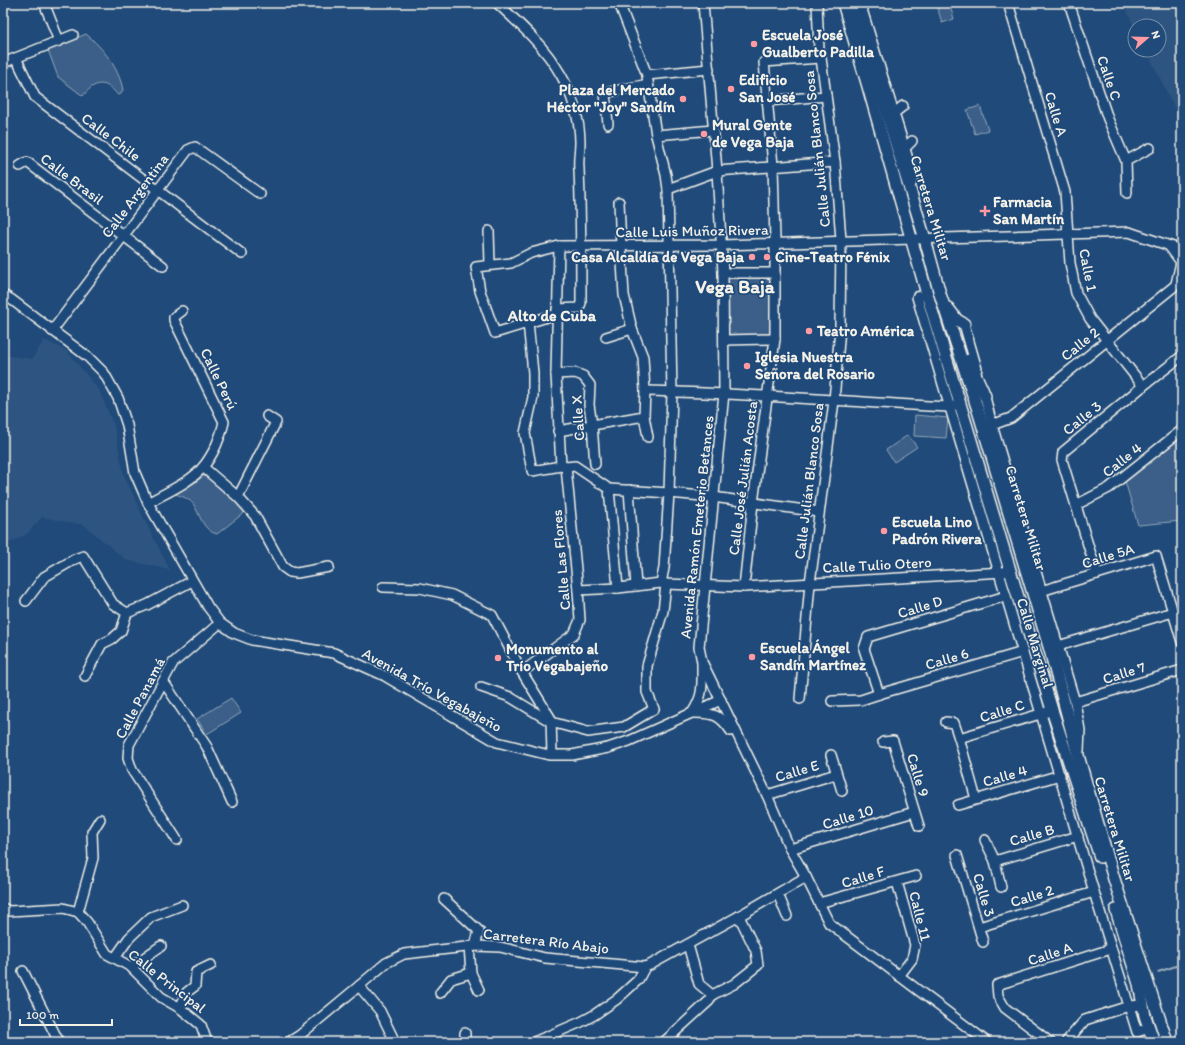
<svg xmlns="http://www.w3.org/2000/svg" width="1185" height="1045" font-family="Itim,sans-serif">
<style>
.built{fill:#2d5581}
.green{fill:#3a5f88;stroke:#97a8b8}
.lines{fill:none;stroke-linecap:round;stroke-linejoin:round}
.stream{stroke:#9cacbb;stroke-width:2}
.minor-casing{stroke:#f4f1e8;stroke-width:12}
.major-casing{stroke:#f4f1e8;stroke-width:14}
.minor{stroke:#1f4a7a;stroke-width:9}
.major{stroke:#1f4a7a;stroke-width:11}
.poi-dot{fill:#ff9aa2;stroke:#1f4a7a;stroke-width:1.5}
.labels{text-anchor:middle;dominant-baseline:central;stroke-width:3.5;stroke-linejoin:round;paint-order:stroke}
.poi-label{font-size:15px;font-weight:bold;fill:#f4f1e8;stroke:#1f4a7a;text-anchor:start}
.street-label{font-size:15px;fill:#f4f1e8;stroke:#1f4a7a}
.neighbourhood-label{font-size:16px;font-weight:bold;fill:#f4f1e8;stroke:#1f4a7a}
.district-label{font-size:19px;font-weight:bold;fill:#f4f1e8;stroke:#1f4a7a}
</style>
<rect width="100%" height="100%" fill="#1f4a7a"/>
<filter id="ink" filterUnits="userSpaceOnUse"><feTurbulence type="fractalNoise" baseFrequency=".025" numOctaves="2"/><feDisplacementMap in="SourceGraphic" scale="8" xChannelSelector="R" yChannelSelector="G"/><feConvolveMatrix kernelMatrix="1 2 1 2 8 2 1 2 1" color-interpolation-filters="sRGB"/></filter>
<g filter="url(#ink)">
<g class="built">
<polygon points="1123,3 1182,3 1182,123 1146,50 1159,50 1159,26 1135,26 1135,28"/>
<polygon points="44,340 67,351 99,390 114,426 124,475 145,521 170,570 126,560 84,525 42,517 27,534 3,546 3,355 32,359"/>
</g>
<g class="green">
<polygon points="936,3 949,3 954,19 942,23"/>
<path d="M86 34C103 48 119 68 123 90L121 94 118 95C115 93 114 90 111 88 99 79 90 87 83 96L58 77 48 50Z"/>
<polygon points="980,106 988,130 975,134 967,110"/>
<rect x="725" y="275" width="47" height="63"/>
<polygon points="915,415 948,418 946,438 914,436"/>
<polygon points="908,435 917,447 894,462 886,450"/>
<polygon points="1179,438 1182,444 1182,521 1138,525 1125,481"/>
<path d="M203 476H206L236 502 245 512 217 534C203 531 200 515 194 505 190 499 182 496 175 494L196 482Z"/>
<polygon points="231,698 241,713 207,734 197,719"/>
</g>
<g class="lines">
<polyline class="stream" points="1158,972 1182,964"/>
<defs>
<g id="minor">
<polyline points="44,3 59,41"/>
<path d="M497 3C521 25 545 47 561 75 572 94 580 120 580 142 580 151 578 160 579 169 581 214 581 259 581 303L579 308 557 309"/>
<polyline points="619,3 647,75 656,135 666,175 668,189 672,392 669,493 664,568 661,583"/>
<polyline points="703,3 717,171 723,273 724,393 699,647 702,662 767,795 790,849 806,877 829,923 987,1042"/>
<polyline points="860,3 913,175 912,182 909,189"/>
<polyline points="1008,3 1065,192 1070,263 1076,293 1090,319 1143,386"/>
<polyline points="1069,3 1108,119 1126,161 1127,193"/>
<polyline points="16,58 35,97 242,254"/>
<polyline points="3,63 73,35"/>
<polyline points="647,75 709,69"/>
<polyline points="767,101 826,96"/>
<polyline points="893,114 903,106"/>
<polyline points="608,124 605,93 648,84"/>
<polyline points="656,135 713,130"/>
<polyline points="904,149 912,141"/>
<polyline points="1126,161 1150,148"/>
<polyline points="20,166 27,162 163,266"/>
<polyline points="668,189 717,171 835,162"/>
<polyline points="619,202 621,246 624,295 632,329 643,357 645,391 644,416 648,437"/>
<polyline points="489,231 490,264"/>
<polyline points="559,246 556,374 561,466"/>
<polyline points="1169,246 1181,262 1176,284"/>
<polyline points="723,273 775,273"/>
<polyline points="927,294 917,297 1094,892 1137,1032 1149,1028"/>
<polyline points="3,295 12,300 88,357 104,373 118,398 127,425 135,473 148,503 208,607 220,623 234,633 252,640 334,653 385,676 497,742 549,755 572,755 608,748 629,741 721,700"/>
<polyline points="557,314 495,333 480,291 476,267 511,263 531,253 559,246 722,245 1129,232 1182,250"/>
<polyline points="528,322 533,373 533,397 525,433 532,471 561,466 566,467 575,466 609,489 669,493 713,497 819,512"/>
<polyline points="964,324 977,369"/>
<polyline points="52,331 188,150 195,147 260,194"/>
<polyline points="606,337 632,329"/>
<polyline points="724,340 775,339"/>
<polyline points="556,374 575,373 583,376 590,385 589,405 592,425 595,464"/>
<polyline points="983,389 992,425 1075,702 1080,730 1079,751"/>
<path d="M645 391C747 393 848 402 949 407L953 406"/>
<polyline points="992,425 1011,418 1182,280"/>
<polyline points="558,431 644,416"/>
<polyline points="203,467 238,497 255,516 283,567 290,572 297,573 329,567"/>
<polyline points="609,489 618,588"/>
<polyline points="629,490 636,586"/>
<polyline points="238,497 276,422 267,416"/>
<path d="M148 503C165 493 191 482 203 467 213 455 221 437 224 422L174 320V317L182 311"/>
<polyline points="1076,505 1109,488 1182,430"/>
<polyline points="1097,574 1062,460 1063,452 1143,386 1182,356"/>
<polyline points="383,587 420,588 452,595 492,615 522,672 551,719 552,754"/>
<polyline points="744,587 753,503 775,339 775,240 773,166 764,62 821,58"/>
<polyline points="578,590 618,588 661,583 666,584 744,587 1004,572"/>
<polyline points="1041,591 1156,556 1182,642"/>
<polyline points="26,601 44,577 75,559 83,556 113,604 127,613 147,605 192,581"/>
<polyline points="1058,646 1173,612"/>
<polyline points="522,672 574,634 580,620 578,590 566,467"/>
<polyline points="85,676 102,644 112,639 121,631 127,613"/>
<polyline points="163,681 207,747 232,802"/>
<polyline points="481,687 510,697 551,722 588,732 624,727 654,709 647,692 647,666 663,611 666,584"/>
<polyline points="879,694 864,649 868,637 1006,596"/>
<polyline points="800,699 810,583 834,401 840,328 841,240 835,162 821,58 819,50 817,3"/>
<polyline points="832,701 861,700 879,694 1023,652"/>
<polyline points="1075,702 1182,670"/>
<path d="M692 713C704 695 702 685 702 664"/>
<path d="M695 713C714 713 720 715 731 731"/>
<polyline points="946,722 954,723 959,738 976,799"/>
<polyline points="959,738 1047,712"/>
<polyline points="883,742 893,741 919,826"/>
<polyline points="831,755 842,791"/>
<polyline points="767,795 836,774"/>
<polyline points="958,805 1060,775"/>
<polyline points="177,840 132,770 128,758 129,745 173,663 220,623"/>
<polyline points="985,840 995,861 1001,887"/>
<polyline points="790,849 914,812"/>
<polyline points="957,855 983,942"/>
<polyline points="995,861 1078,836"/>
<polyline points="897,882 915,945 912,959 899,976"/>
<polyline points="778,894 787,916"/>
<polyline points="444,899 479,931 475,946"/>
<polyline points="819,903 916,876"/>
<polyline points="3,908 9,911 63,908 78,912 87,922 107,954 131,967 161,997 180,1008 201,1025 207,1042"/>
<polyline points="78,912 93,858 92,832 100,819"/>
<polyline points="979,927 1094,892"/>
<polyline points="688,945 699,984 712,995"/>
<polyline points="469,946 471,973 479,990"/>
<polyline points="115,958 129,938 151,917 182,905"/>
<polyline points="131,967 161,946"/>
<polyline points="23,971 59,1042"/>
<polyline points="359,986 380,1011 395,1042"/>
<polyline points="440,993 451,979 471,973"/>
<polyline points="180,1008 187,992 195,986 196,972 211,965"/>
<polyline points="289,1042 300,1035 359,986 386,963 404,954 475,946 500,947 545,958 645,967 650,965 739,916 806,877"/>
<polyline points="465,1042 465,1033"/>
<polyline points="534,1042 581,1022 594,1015 617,999 638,980 645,967"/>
<polyline points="664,1042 709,1001 712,995 734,984 758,965 756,951 739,916"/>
<polyline points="1050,1042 1005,1008 998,996 997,985 1111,949"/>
<polyline points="1066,1042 1085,1020 1129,1006 1143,1005"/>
</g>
<g id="major">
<polyline points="843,3 867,83 927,294 1052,710 1100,857"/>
<polyline points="853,3 925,239 940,294 977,407 1050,650 1079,759 1114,879 1167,1042"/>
<polyline points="948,308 957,320 964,324"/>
<polyline points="969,360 985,396"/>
<polyline points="1116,910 1139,984 1145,1016 1154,1042"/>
</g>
</defs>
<use href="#minor" class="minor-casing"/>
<use href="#major" class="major-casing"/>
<use href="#minor" class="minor"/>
<use href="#major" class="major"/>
</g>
</g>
<g class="poi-dot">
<circle cx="754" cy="44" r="4"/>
<circle cx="731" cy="89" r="4"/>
<circle cx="683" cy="99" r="4"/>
<circle cx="704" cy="134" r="4"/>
<path d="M983 205h4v4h4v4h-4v4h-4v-4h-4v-4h4z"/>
<circle cx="752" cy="257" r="4"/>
<circle cx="767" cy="257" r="4"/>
<circle cx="809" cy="331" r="4"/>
<circle cx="747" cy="366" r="4"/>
<circle cx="884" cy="531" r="4"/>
<circle cx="752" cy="657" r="4"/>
<circle cx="498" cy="658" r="4"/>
</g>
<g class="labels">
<g class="poi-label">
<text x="762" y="35">Escuela José<tspan x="762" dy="17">Gualberto Padilla</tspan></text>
<text x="739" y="80">Edificio<tspan x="739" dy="17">San José</tspan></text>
<text x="675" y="90" text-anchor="end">Plaza del Mercado<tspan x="675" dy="17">Héctor "Joy" Sandín</tspan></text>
<text x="712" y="125">Mural Gente<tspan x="712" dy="17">de Vega Baja</tspan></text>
<text x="993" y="202">Farmacia<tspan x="993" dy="17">San Martín</tspan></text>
<text x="744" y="257" text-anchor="end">Casa Alcaldía de Vega Baja</text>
<text x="775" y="257">Cine-Teatro Fénix</text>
<text x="817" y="331">Teatro América</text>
<text x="755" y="357">Iglesia Nuestra<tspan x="755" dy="17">Señora del Rosario</tspan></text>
<text x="892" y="522">Escuela Lino<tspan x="892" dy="17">Padrón Rivera</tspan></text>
<text x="760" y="648">Escuela Ángel<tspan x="760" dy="17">Sandín Martínez</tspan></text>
<text x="506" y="649">Monumento al<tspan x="506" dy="17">Trío Vegabajeño</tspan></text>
</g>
<g class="street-label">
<text transform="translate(1109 78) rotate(71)">Calle C</text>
<text transform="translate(1056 114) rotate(73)">Calle A</text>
<text transform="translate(111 137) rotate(37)">Calle Chile</text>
<text transform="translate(817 149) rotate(-96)">Calle Julián Blanco Sosa</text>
<text transform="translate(72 179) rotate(37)">Calle Brasil</text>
<text transform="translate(135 196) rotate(-53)">Calle Argentina</text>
<text transform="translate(931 208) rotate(73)">Carretera Militar</text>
<text transform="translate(692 231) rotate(-1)">Calle Luis Muñoz Rivera</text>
<text transform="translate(1088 270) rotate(79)">Calle 1</text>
<text transform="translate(1080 344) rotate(-39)">Calle 2</text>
<text transform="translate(219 379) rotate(64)">Calle Perú</text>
<text transform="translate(578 418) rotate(-94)">Calle X</text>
<text transform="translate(1082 418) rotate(-39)">Calle 3</text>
<text transform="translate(1122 460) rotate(-38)">Calle 4</text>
<text transform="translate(743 478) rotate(-83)">Calle José Julián Acosta</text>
<text transform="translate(809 481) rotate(-83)">Calle Julián Blanco Sosa</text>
<text transform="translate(1026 518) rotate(73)">Carretera Militar</text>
<text transform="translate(697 527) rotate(-84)">Avenida Ramón Emeterio Betances</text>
<text transform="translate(1108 556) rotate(-17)">Calle 5A</text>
<text transform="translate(561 560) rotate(-95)">Calle Las Flores</text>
<text transform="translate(877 565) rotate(-3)">Calle Tulio Otero</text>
<text transform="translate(920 607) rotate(-17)">Calle D</text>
<text transform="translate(1035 643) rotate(73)">Calle Marginal</text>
<text transform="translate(947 659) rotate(-16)">Calle 6</text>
<text transform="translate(1124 673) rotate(-17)">Calle 7</text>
<text transform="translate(432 690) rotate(29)">Avenida Trío Vegabajeño</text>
<text transform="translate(140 698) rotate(-62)">Calle Panamá</text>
<text transform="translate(1002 711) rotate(-17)">Calle C</text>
<text transform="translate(797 771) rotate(-17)">Calle E</text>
<text transform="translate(918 775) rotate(73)">Calle 9</text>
<text transform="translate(1005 776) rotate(-16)">Calle 4</text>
<text transform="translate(848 817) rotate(-17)">Calle 10</text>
<text transform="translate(1115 829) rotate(73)">Carretera Militar</text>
<text transform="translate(1032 835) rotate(-16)">Calle B</text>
<text transform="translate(863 877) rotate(-17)">Calle F</text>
<text transform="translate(984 895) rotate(73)">Calle 3</text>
<text transform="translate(1032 896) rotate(-17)">Calle 2</text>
<text transform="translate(920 916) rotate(76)">Calle 11</text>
<text transform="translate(546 941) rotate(7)">Carretera Río Abajo</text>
<text transform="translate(1050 954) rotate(-18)">Calle A</text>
<text transform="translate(167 981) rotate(38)">Calle Principal</text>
</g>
<g class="neighbourhood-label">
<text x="552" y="315">Alto de Cuba</text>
</g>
<g class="district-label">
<text x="735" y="286">Vega Baja</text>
</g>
</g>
<rect width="1185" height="1045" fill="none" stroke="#1f4a7a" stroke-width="16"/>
<rect x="8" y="8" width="1169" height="1029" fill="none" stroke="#f4f1e8" stroke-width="1.5" filter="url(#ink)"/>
<g transform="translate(1147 38) rotate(70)"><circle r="19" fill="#1f4a7a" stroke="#748da6"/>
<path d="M0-3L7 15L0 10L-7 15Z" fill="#ff9aa2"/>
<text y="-6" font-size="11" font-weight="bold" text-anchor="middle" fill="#f4f1e8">N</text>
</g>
<path d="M20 1019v6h92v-6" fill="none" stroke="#f4f1e8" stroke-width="2"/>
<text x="26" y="1019" font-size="12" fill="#f4f1e8" stroke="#1f4a7a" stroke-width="3" paint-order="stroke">100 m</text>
</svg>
